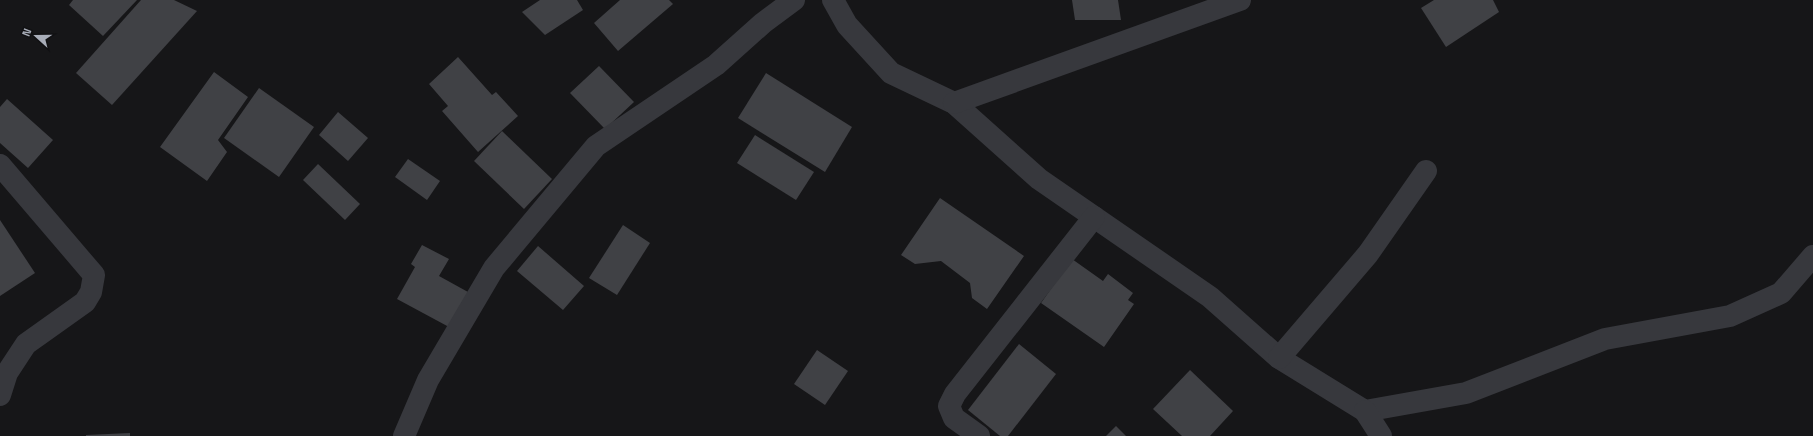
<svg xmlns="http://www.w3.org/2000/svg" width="1813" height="436" font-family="'Space Grotesk',sans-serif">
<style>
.building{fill:#404145}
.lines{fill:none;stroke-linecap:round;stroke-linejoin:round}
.street{stroke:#37383d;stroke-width:22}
</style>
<rect width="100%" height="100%" fill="#161618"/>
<g class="building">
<polygon points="73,0 137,0 103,36 69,5"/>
<polygon points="141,0 174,0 197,11 112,105 76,73"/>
<polygon points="540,0 577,0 583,10 545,35 522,12"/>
<polygon points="620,0 669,0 673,4 618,51 594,23"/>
<polygon points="1072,0 1118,0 1121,20 1075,20"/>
<polygon points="1434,0 1493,0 1499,12 1446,47 1421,8"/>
<polygon points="458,57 492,95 496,92 518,116 478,152 442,111 448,106 429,84"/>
<polygon points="599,66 634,102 605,129 570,93"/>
<polygon points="214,72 248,97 218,140 227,152 207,181 160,147"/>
<polygon points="766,73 852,127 825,172 738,118"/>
<polygon points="259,88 314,127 279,177 224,138"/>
<polygon points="7,99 53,140 28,168 0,143 0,107"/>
<polygon points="338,112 368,138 348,161 319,135"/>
<polygon points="502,131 552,179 524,209 474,161"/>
<polygon points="755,135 814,172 796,200 737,163"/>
<polygon points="408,159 440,181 427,200 395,177"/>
<polygon points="318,164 360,204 345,220 303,180"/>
<polygon points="940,198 1024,256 987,309 972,298 970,283 941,261 915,264 901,255"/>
<polygon points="0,220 35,273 0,296"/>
<polygon points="623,225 650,243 617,295 589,278"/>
<polygon points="422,245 449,259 439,276 468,292 449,327 397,299 415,267 411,264"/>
<polygon points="538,246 584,286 563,310 517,271"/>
<polygon points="1072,259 1103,281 1108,274 1133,293 1128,300 1134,304 1104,347 1041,303"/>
<polygon points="1019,344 1056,374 1008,436 1000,436 968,410"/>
<polygon points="817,350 848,371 825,405 794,384"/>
<polygon points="1190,370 1233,411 1210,436 1182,436 1153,409"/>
<polygon points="1116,426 1126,436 1106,436"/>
<polygon points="130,433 130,436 86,436 86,435"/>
</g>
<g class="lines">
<g class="street">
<polyline points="833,0 847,25 891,73 954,103 1039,179 1210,297 1279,358 1365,411 1466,393 1605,339 1730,316 1781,293 1813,256"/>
<polyline points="954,103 1240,0"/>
<polyline points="0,165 94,275 91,292 85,302 26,344 7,373 0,395"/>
<polyline points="1279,358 1368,254 1426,171"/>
<polyline points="1365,411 1381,436"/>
<polyline points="404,436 428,380 494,268 596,146 716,65 763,23 794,0"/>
<polyline points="979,436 954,418 949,406 955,394 1094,217"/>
</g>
</g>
<g transform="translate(36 36) rotate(291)" stroke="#111113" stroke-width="3" paint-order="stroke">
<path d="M0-3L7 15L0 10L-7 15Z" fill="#a8adb8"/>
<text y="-6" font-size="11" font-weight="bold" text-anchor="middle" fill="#a8adb8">N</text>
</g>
</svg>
